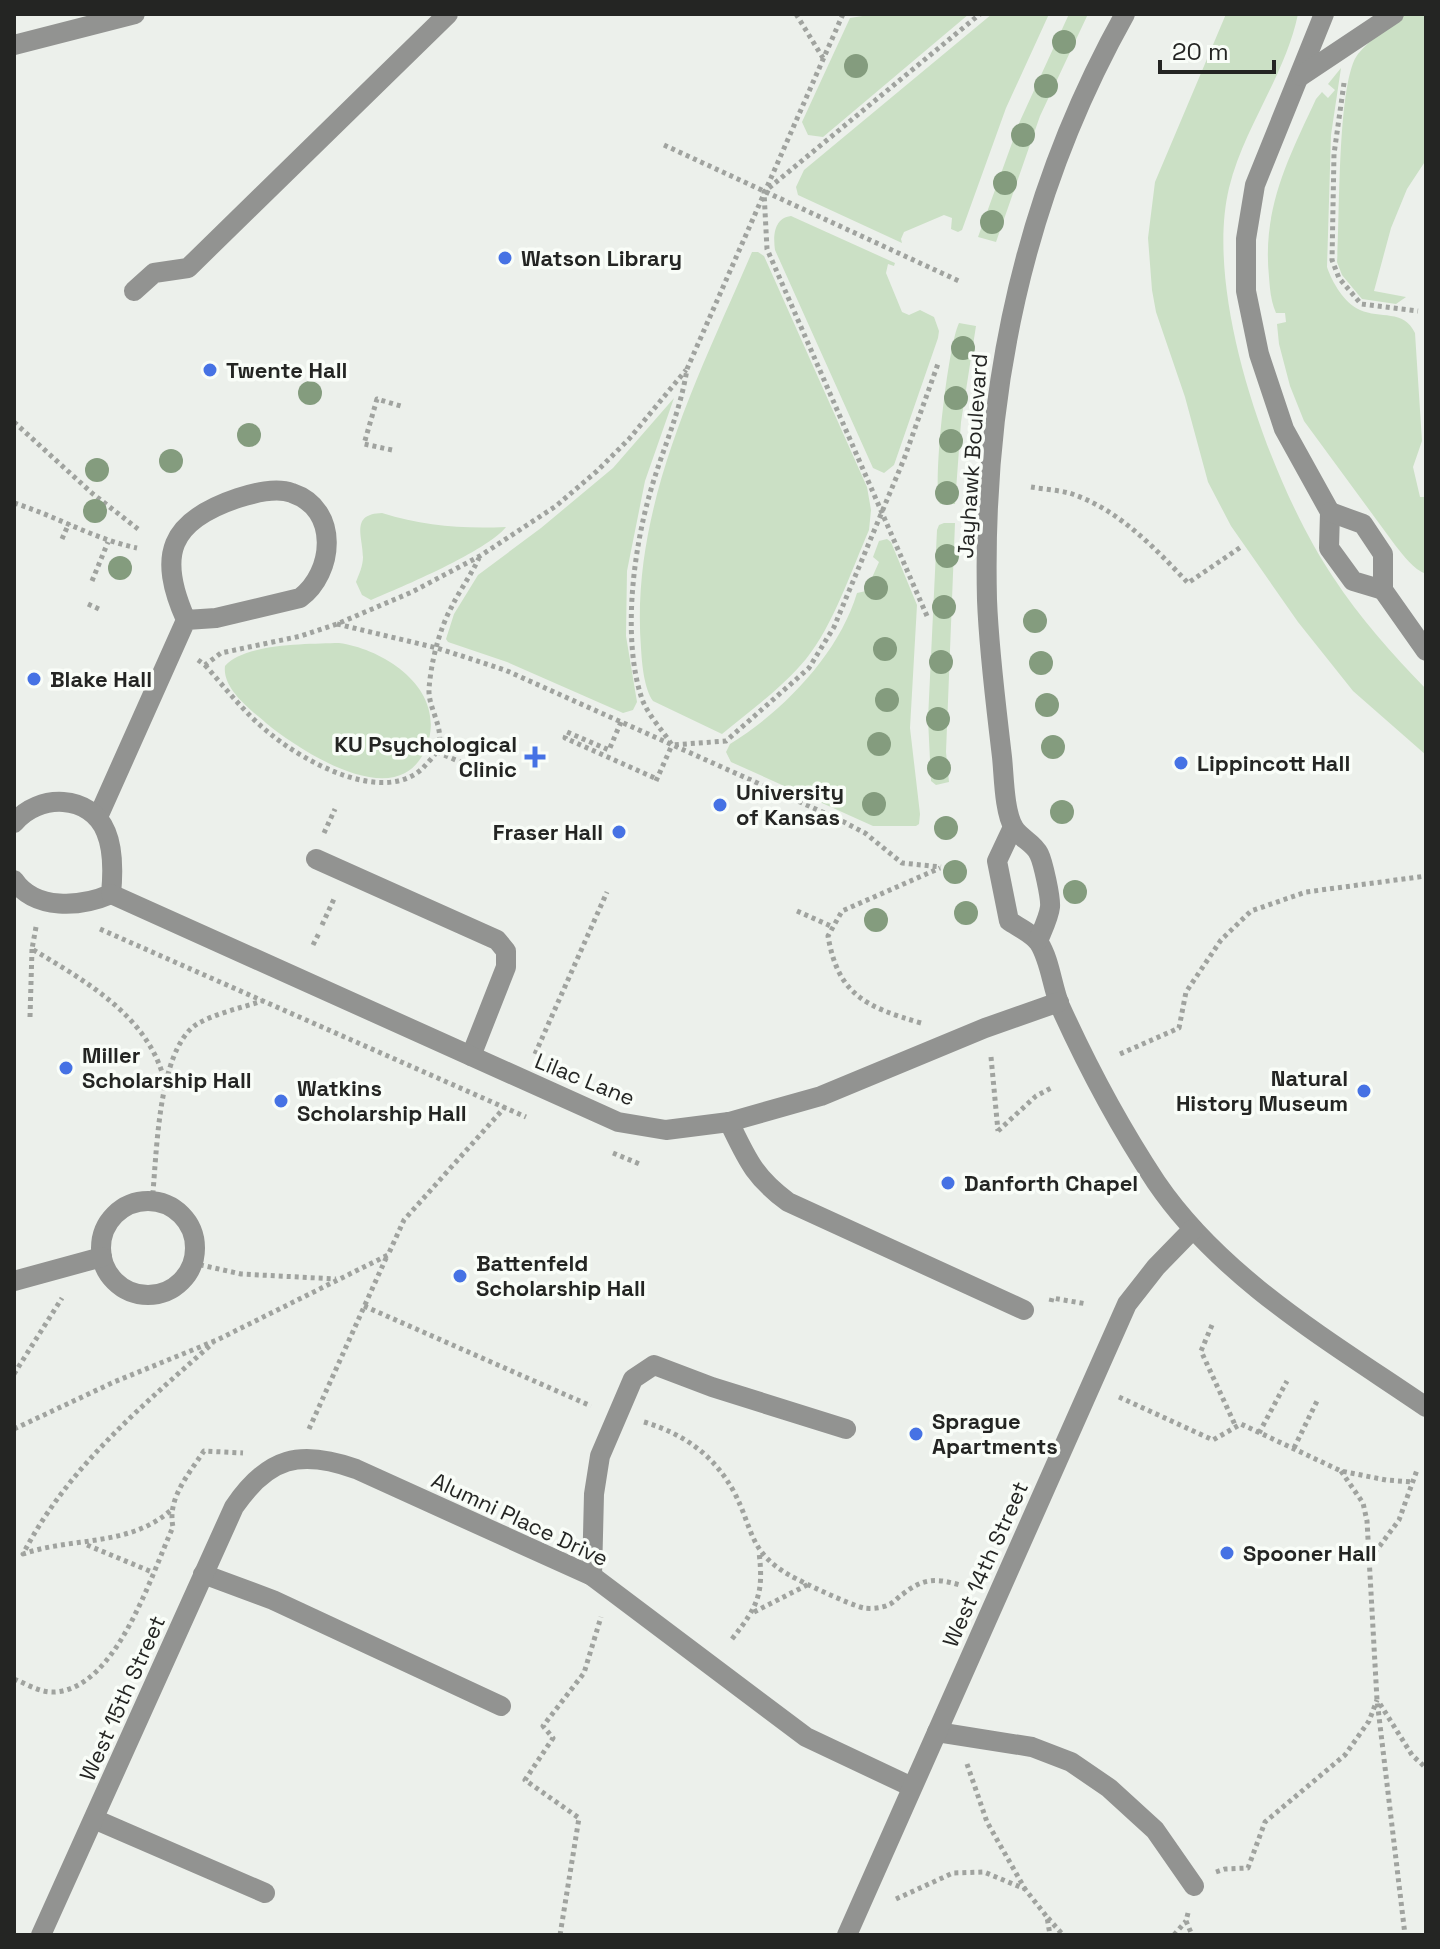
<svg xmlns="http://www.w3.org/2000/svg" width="1440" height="1949" font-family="'Space Grotesk',sans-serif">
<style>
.green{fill:#cbe0c5}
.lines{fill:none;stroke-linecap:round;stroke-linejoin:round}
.path{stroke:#a0a39f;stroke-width:5;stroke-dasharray:4 4;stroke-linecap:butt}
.lane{stroke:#929391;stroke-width:20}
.street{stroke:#929391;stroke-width:20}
.tree{fill:#849c7e}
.poi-dot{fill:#4672e4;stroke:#f9fdf8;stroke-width:3}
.labels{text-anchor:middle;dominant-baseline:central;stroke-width:7;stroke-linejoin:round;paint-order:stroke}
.poi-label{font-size:22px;font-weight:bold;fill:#242523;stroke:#f9fdf8;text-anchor:start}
.street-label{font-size:22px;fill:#242523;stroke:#f9fdf8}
</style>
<rect width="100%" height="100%" fill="#ecf0eb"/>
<g class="green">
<polygon points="875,14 969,14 823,137 808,135 802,122 850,18"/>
<polygon points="992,14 1049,14 1006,108 962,230 958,232 951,229 952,218 944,215 904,232 901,239 902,243 798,195 796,187 804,170"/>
<polygon points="1069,14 1088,14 1040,116 996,242 978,237 1020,121"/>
<path d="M1226 14H1298C1285 76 1244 127 1229 188 1203 297 1272 486 1333 577 1360 618 1392 654 1426 689V755L1353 691 1298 622 1231 526 1208 482 1185 397 1156 312 1152 290 1148 238 1155 182Z"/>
<path d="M1406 14H1426V160L1407 189 1391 228 1374 291 1406 297 1396 304 1362 299 1342 275 1337 262C1340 222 1337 80 1358 54 1370 39 1391 26 1406 14Z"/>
<path d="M1341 68 1331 135 1327 267C1332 282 1344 303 1360 310 1380 319 1404 309 1415 333L1422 441 1413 467 1420 497H1426V574C1413 569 1404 556 1395 545L1304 421 1290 386 1279 344 1277 324 1286 322 1285 313H1276C1271 302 1270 290 1269 277 1262 209 1288 159 1316 99L1322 92 1328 98 1335 90 1328 84Z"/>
<path d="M791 216 895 263 894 266 888 264 886 273 902 312 909 315 920 310 934 317 939 331 938 338 894 465 884 473 873 468 775 250C773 236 774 218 791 216Z"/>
<path d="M752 252H758L764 256 867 487 871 510 869 530C852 569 833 626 806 659 782 688 751 710 722 734L653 701C644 688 642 664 641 648 630 508 698 378 752 252Z"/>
<path d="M959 323 976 326 961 422 955 504H940C932 483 948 345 959 323Z"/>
<polygon points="674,398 645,481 627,571 626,636 637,702 633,710 623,713 507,662 448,642 446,639 454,614 478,575 541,528 613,468"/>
<path d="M382 513C424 526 462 529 506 527 487 551 402 587 371 600L362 595 356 582C359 574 363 566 363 557 363 536 350 514 382 513Z"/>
<polygon points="944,523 955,523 946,752 949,782 936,785 931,781 928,719 937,530 939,525"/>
<path d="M887 539 891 542 917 605 910 728 920 814 919 824 916 826H873L731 762 726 752 730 744C785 710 839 653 857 593L866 591 879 562 873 557 879 541Z"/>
<path d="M339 643C383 649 442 686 429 739 426 752 418 766 405 773 367 794 295 747 266 723 251 710 222 689 225 666 245 643 309 644 339 643Z"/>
</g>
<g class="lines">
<g class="path">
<polyline points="796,14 823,58"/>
<path d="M843 14 687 369C680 414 662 450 650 493 633 552 622 640 642 699 648 715 663 731 672 745L726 741 809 668 834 627 904 459 939 361"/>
<polyline points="1344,83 1334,154 1332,260 1339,278 1361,304 1418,311"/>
<polyline points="664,145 959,281"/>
<polyline points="14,422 93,494 138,529"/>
<polyline points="392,450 364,444 377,399 404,407"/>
<path d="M1031 487C1043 489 1057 490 1069 493 1117 508 1154 547 1188 583L1241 547"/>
<path d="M14 503C56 516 94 539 137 548"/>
<polyline points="62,539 69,523"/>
<polyline points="92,581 108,542"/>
<polyline points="88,604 101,610"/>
<polyline points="927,616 767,249 764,192 980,14"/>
<polyline points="337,624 437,648 505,670 838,819 865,833 902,863 941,867"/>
<polyline points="198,660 205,665 221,653 301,636 337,624 412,592 480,556 556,506 597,471 629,439 686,370"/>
<path d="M205 665C227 690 247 716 273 736 307 763 384 805 423 768 428 762 435 756 438 749 445 727 428 709 429 689 431 662 439 630 452 606 460 590 471 575 479 558"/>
<polyline points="621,722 609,750 567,732 565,738 657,779"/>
<polyline points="437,752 465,764"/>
<polyline points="656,781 672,745"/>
<polyline points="324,833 335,809"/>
<polyline points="797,911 833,927"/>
<polyline points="322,925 334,899"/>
<path d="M36 927 32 949C85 981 147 1015 164 1079"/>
<polyline points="100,929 526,1117"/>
<polyline points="313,945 319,933"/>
<polyline points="30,1017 32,949"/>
<path d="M921 1023C866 1007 838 995 828 936L842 911 940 868"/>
<polyline points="535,1054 607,892"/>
<polyline points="1120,1054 1179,1028 1186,992 1221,940 1251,911 1306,892 1426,876"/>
<polyline points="991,1057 998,1131"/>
<polyline points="998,1131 1036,1096 1053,1087"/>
<polyline points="613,1153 642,1165"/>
<path d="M152 1202C157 1157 157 1050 197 1024 216 1013 241 1008 262 1001"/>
<polyline points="192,1263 241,1274 336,1279"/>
<polyline points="1051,1302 1052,1298 1087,1304"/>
<polyline points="364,1306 591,1406"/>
<polyline points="1212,1325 1201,1351 1236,1427"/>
<polyline points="14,1374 62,1298"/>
<polyline points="1119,1397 1213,1440 1241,1424 1341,1471 1386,1480 1413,1482"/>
<path d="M644 1422C684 1434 714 1455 734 1492 754 1530 748 1552 791 1576 804 1583 850 1605 864 1608 871 1609 882 1608 888 1605 894 1603 898 1597 903 1594 923 1578 936 1578 960 1585"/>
<polyline points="14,1429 114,1382 217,1340 388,1255 404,1220 505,1107"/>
<polyline points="309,1429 387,1256"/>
<polyline points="1259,1433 1287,1381"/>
<polyline points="1294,1448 1317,1401"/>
<polyline points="1341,1471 1363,1503 1367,1521 1377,1700 1405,1935"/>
<path d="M170 1511C128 1547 71 1537 23 1554 68 1467 141 1407 213 1343"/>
<polyline points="87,1545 152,1572"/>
<polyline points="1370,1559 1399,1520 1417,1470"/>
<polyline points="754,1612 809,1584"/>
<path d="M732 1639C758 1606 764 1594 759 1552"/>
<path d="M14 1679C27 1684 40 1693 55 1692 117 1688 151 1575 173 1527 167 1499 188 1475 204 1451L243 1453"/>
<polyline points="1380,1704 1412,1755 1426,1768"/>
<polyline points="967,1764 987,1822 1025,1889"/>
<polyline points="1216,1872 1225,1869 1248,1868 1265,1822 1345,1755 1369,1721 1377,1700"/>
<polyline points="896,1899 953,1873 984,1872 1025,1889 1047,1917 1050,1935"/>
<polyline points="1188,1913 1186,1921 1192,1935"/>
<polyline points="1048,1918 1063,1935"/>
<polyline points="560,1935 579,1818 525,1780 553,1738 543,1726 584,1673 601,1617"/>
<polyline points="1174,1935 1186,1921"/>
</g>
<g class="lane">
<polyline points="134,291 154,273 188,268 448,14"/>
<polyline points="316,859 497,940 506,951 506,967 471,1056"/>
<path d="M729 1122C747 1159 754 1177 788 1202L1024 1310"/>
<circle cx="148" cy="1248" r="47"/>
<polyline points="14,1281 102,1257"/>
<polyline points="203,1574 273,1600 501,1706"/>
<polyline points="592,1576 594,1494 600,1456 633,1379 654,1365 712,1387 846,1429"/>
<polyline points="937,1732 1032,1747 1071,1762 1109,1788 1155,1830 1194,1886"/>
<polyline points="94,1819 265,1893"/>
</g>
<g class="street">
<polyline points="1324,14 1255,185 1246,239 1246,291 1259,354 1284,429 1330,512 1329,548 1353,581 1383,590"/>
<polyline points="14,45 135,14"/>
<polyline points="1301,76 1394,14"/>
<polyline points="1330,512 1363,524 1383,554 1383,590 1426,651"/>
<path d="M98 817 186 620C157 555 169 521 238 498 254 493 276 487 292 493 340 509 334 573 300 598L216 618 186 620"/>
<path d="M14 823C38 793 91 794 106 832 114 851 113 874 111 894 81 907 35 911 14 880"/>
<path d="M1013 827 997 861 1009 921C1018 927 1033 934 1039 943 1050 960 1052 986 1060 1006 1088 1068 1119 1126 1156 1182 1222 1279 1331 1342 1426 1407"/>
<polyline points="111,894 618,1122 666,1130 729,1122 821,1096 985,1028 1059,1002"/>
<path d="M1038 941C1042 931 1049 917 1050 907 1051 898 1043 862 1039 854 1034 843 1020 838 1014 828 1004 812 1004 775 1002 757 996 705 989 652 987 600 982 392 1023 196 1125 14"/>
<path d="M41 1935 234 1507C268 1457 300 1449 356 1469L592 1576 806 1737 912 1787"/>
<polyline points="847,1935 1127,1304 1156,1267 1193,1229"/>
</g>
</g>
<g class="tree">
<circle cx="1064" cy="42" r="12"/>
<circle cx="856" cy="66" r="12"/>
<circle cx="1046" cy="86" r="12"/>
<circle cx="1023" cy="135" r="12"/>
<circle cx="1005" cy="183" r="12"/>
<circle cx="992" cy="222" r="12"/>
<circle cx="963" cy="348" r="12"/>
<circle cx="310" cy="393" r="12"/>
<circle cx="956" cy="398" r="12"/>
<circle cx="249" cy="435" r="12"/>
<circle cx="951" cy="441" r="12"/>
<circle cx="171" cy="461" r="12"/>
<circle cx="97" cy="470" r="12"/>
<circle cx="947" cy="493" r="12"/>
<circle cx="95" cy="511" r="12"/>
<circle cx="947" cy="556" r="12"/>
<circle cx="120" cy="568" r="12"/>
<circle cx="876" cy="588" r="12"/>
<circle cx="944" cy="607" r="12"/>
<circle cx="1035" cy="621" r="12"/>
<circle cx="885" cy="649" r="12"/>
<circle cx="941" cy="662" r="12"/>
<circle cx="1041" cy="663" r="12"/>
<circle cx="887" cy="700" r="12"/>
<circle cx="1047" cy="705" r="12"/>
<circle cx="938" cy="719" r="12"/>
<circle cx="879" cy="744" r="12"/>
<circle cx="1053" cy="747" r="12"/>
<circle cx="939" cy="768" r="12"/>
<circle cx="874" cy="804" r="12"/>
<circle cx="1062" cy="812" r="12"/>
<circle cx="946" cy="828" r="12"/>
<circle cx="955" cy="872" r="12"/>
<circle cx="1075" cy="892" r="12"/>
<circle cx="966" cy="913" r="12"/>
<circle cx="876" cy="920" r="12"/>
</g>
<g class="poi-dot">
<circle cx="505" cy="258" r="8"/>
<circle cx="210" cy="370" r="8"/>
<circle cx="34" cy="679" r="8"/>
<path d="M531 745h8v8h8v8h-8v8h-8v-8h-8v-8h8z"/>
<circle cx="1181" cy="763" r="8"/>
<circle cx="720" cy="805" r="8"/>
<circle cx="619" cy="832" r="8"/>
<circle cx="66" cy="1068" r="8"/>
<circle cx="1364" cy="1091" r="8"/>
<circle cx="281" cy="1101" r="8"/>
<circle cx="948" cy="1183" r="8"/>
<circle cx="460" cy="1276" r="8"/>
<circle cx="916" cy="1434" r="8"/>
<circle cx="1227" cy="1553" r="8"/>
</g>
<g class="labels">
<g class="poi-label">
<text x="521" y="258">Watson Library</text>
<text x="226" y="370">Twente Hall</text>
<text x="50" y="679">Blake Hall</text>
<text x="517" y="744" text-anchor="end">KU Psychological<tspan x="517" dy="25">Clinic</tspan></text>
<text x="1197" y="763">Lippincott Hall</text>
<text x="736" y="792">University<tspan x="736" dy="25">of Kansas</tspan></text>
<text x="603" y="832" text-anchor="end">Fraser Hall</text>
<text x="82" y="1055">Miller<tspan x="82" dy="25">Scholarship Hall</tspan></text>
<text x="1348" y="1078" text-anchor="end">Natural<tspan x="1348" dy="25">History Museum</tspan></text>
<text x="297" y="1088">Watkins<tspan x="297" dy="25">Scholarship Hall</tspan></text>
<text x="964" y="1183">Danforth Chapel</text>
<text x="476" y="1263">Battenfeld<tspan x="476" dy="25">Scholarship Hall</tspan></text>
<text x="932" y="1421">Sprague<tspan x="932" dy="25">Apartments</tspan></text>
<text x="1243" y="1553">Spooner Hall</text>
</g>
<g class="street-label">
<text transform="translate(972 456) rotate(-86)">Jayhawk Boulevard</text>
<text transform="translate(585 1079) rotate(22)">Lilac Lane</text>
<text transform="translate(520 1519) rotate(25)">Alumni Place Drive</text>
<text transform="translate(985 1564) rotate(-66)">West 14th Street</text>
<text transform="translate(122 1698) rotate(-66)">West 15th Street</text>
</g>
</g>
<rect width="1440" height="1949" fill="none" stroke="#242523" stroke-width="32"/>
<path d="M1160 60v12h114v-12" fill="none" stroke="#242523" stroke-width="4"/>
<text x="1172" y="60" font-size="24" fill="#242523" stroke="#f9fdf8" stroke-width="6" paint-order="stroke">20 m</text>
</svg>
